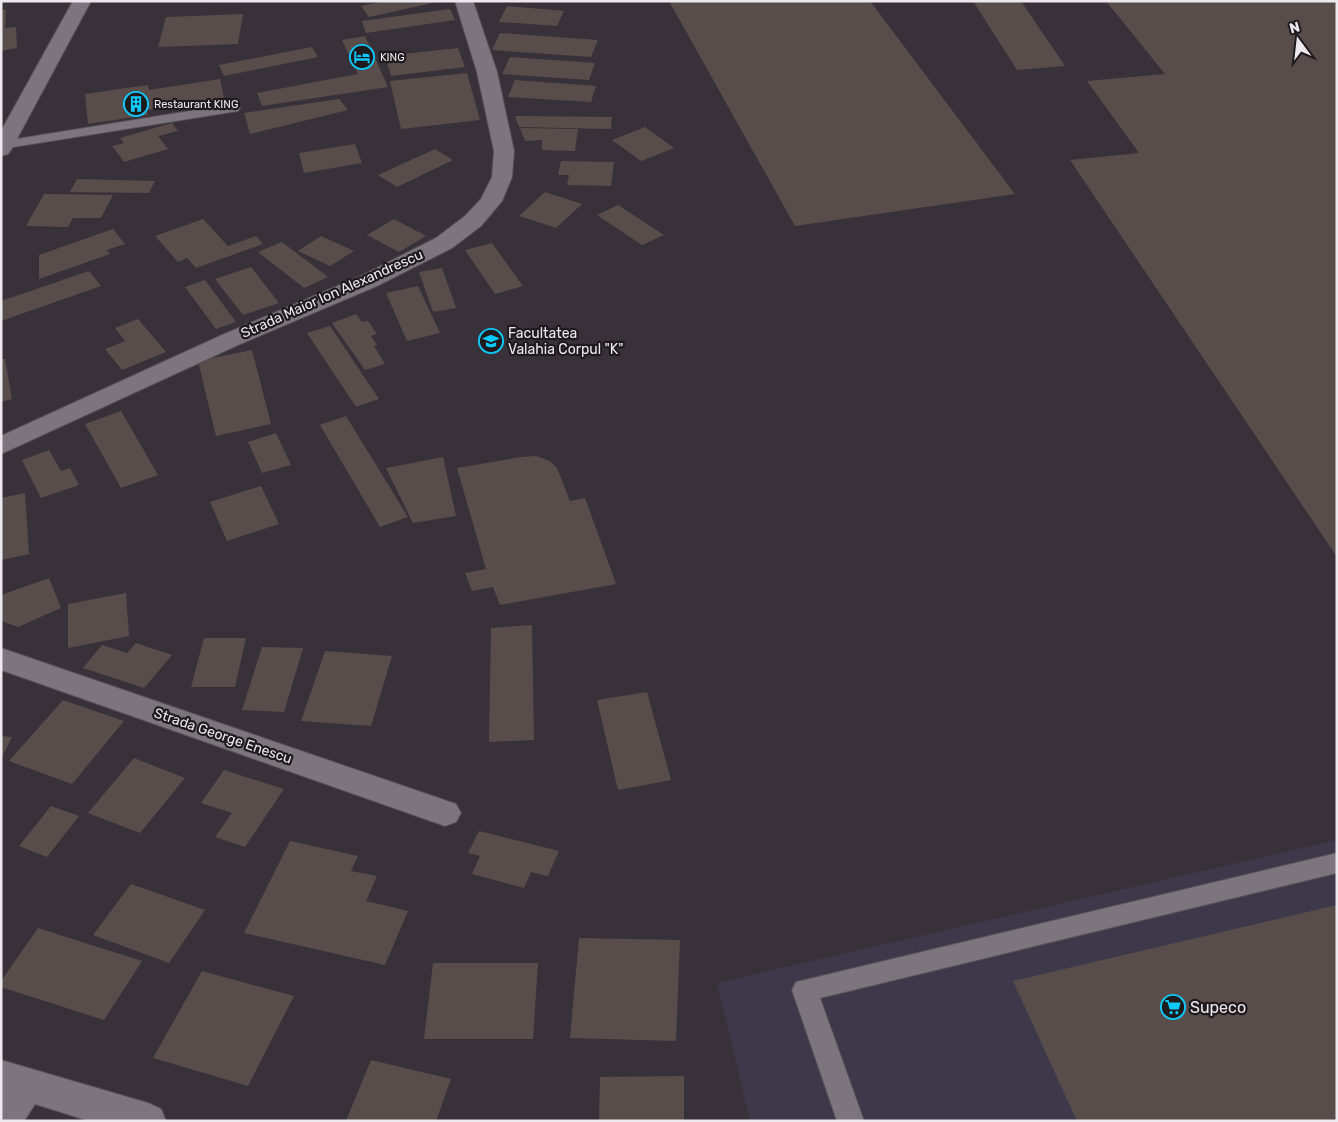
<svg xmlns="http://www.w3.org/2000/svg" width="1338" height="1122" font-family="Rubik,sans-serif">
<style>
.commercial{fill:#3d394a}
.building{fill:#594d4b}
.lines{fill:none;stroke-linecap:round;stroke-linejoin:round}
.lane-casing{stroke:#554f55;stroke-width:2}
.street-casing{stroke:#554f55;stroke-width:2}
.secondary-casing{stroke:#554f55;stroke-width:2}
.lane{fill:#7d757e;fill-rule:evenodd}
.street{fill:#7d757e;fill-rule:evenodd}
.secondary{fill:#7d757e;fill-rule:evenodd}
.labels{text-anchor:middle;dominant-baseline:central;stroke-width:4.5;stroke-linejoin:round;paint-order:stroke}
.far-poi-label{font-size:11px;fill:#ede8ed;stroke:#1e1a1e;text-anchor:start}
.street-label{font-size:14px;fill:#ede8ed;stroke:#1e1a1e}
.poi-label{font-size:14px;fill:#ede8ed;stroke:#1e1a1e;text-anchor:start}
.near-poi-label{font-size:16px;fill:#ede8ed;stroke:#1e1a1e;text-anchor:start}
</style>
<rect width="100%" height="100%" fill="#383139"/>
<polygon class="commercial" points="1337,840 1337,1121 750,1121 717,983"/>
<g class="building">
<polygon points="383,1 437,1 437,2 369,17 361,6"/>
<polygon points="669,1 870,1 1015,194 795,226"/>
<polygon points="973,1 1021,1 1065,66 1017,70"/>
<polygon points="1106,1 1337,1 1337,557 1070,160 1139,153 1087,81 1165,74"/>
<polygon points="507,6 564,11 557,26 499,22"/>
<polygon points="6,9 5,28 16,27 17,48 1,51 1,10"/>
<polygon points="450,9 455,20 366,33 362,21"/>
<polygon points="243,14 238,44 158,47 166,17"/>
<polygon points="500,33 598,40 591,57 492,50"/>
<polygon points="365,36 388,87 262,106 257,93 358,74 342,40"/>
<polygon points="312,47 318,57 224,76 219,65"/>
<polygon points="458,48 465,67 391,76 385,56"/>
<polygon points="510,57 595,63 589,80 502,74"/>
<polygon points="467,73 480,120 401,129 390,81"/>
<polygon points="220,79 224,98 147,110 148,115 88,124 85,94 148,85 149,90"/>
<polygon points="515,80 596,86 591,102 508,97"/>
<polygon points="339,99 348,110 250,134 244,113"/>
<polygon points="515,116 612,117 611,129 519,127"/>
<polygon points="172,123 178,131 158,136 168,149 124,162 112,146 124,143 120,138"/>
<polygon points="645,127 674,148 641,161 612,140"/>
<polygon points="520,128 578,129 575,151 542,150 542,140 525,141"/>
<polygon points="355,144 362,163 304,173 299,153"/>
<polygon points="435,149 453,160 397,187 378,175"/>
<polygon points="561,161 614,162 611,186 567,185 569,175 558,175"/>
<polygon points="77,179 155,181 149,193 70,192"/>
<polygon points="545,192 582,204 556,228 519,216"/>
<polygon points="44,194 113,195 101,218 73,218 68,227 26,226"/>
<polygon points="618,205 664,235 642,245 597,215"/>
<polygon points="203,219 228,246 256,236 263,244 196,268 187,258 178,262 155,236"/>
<polygon points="394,219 426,236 399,252 367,235"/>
<polygon points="113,229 125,244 107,250 110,254 39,279 39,255"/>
<polygon points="321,236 354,251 330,266 298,251"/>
<polygon points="282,242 328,277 304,288 258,252"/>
<polygon points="492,243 523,286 495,294 465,250"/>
<polygon points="251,267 279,303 243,315 215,279"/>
<polygon points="442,268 456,308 433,312 419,272"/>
<polygon points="89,271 101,286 1,321 1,301"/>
<polygon points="205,280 236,322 216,329 185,287"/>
<polygon points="418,286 440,333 407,341 386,293"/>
<polygon points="356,314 362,322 368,321 377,334 371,336 377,345 374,346 385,364 365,370 332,323"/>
<polygon points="138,319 166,352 122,370 105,349 125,341 115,328"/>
<polygon points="330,326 379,399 356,407 307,333"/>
<polygon points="252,350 271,424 216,436 198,361"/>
<polygon points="1,359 5,359 12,399 1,402"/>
<polygon points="121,411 158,475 121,488 85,424"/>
<polygon points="346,416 408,517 380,527 320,425"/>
<polygon points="276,433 291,465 262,473 248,442"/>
<polygon points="49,450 61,471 70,468 79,485 41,498 22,460"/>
<polygon points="536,456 550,461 557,468 570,501 585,498 616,584 500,605 493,587 472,591 465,573 486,569 457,468 522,457"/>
<polygon points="443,457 456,516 413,523 386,468"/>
<polygon points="261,486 279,524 227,541 210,502"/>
<polygon points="25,493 29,554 1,560 1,498"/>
<polygon points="49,578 61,608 18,627 1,621 1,595"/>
<polygon points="126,593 129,636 68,648 68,604"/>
<polygon points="532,625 534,740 489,742 491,628"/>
<polygon points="204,638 246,638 235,687 191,687"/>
<polygon points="136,643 172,655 144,688 83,668 102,645 127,653"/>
<polygon points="262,647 303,648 284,712 242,710"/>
<polygon points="325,651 392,656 371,726 301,721"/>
<polygon points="647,692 671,780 618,790 597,700"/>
<polygon points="63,700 124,721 72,784 9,761"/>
<polygon points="1,736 12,737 1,759"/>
<polygon points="134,758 185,778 140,833 88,813"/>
<polygon points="224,770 284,789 245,847 215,837 232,813 201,803"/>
<polygon points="51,806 79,816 47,857 19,846"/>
<polygon points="479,831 559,851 548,876 531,872 524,888 472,874 480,856 468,853"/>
<polygon points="290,841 358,856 351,871 377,876 366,901 408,911 385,965 244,933"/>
<polygon points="131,884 205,910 169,963 93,935"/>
<polygon points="1337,905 1337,1121 1077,1121 1013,981"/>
<polygon points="38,928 142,961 104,1020 1,987 1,981"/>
<polygon points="579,938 680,940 676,1041 570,1038"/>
<polygon points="433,963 538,963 533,1039 424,1039"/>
<polygon points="202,971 294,996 248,1086 153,1058"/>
<polygon points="371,1060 451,1079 436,1121 346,1121"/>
<polygon points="684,1076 684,1121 599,1121 600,1077"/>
</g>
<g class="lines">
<defs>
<g id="lane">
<polygon points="233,104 238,105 240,108 238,111 1,149 1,141 4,141"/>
<polygon points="1337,853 1337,873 820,998 864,1121 837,1121 792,990 796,982"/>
</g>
<g id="street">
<polygon points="455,1 473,1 497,72 514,151 512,177 502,201 481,226 452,248 377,286 238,345 1,454 1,436 222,335 361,276 436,238 465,216 481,199 492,177 494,151 477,72"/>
<polygon points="1,648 456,804 461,813 456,822 445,826 1,670"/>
<polygon points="1,1060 148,1103 161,1109 166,1121 89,1121 35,1104 24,1121 1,1121"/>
</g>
<polygon id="secondary" points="73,1 91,1 11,150 8,154 1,156 1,131"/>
</defs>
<use href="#lane" class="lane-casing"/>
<use href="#street" class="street-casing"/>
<use href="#secondary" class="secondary-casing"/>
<use href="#lane" class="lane"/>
<use href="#street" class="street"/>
<use href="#secondary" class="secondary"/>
</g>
<defs>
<symbol id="hotel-ring" viewBox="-11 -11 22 22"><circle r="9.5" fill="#1e1a1e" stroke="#0ecafa" stroke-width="1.5"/><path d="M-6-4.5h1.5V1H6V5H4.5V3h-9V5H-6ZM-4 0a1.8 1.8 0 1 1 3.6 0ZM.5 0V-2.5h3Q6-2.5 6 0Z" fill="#0ecafa"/></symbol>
<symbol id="building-ring" viewBox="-11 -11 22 22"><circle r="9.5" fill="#1e1a1e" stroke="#0ecafa" stroke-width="1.5"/><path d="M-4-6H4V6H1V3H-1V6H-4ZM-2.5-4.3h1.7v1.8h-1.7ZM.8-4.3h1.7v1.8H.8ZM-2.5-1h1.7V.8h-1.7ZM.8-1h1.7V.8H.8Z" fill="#0ecafa"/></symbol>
<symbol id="school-ring" viewBox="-11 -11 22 22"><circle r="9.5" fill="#1e1a1e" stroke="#0ecafa" stroke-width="1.5"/><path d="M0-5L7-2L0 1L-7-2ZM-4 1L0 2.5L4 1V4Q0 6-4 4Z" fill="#0ecafa"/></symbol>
<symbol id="supermarket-ring" viewBox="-11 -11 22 22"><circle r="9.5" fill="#1e1a1e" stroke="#0ecafa" stroke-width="1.5"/><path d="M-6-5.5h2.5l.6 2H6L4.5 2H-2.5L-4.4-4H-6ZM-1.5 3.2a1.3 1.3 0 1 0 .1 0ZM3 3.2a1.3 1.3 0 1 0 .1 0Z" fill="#0ecafa"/></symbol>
</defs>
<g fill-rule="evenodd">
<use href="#hotel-ring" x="348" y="43" width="28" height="28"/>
<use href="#building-ring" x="122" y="90" width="28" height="28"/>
<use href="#school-ring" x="477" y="327" width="28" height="28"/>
<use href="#supermarket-ring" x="1159" y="993" width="28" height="28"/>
</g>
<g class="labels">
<g class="far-poi-label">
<text x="380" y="57">KING</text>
<text x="154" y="104">Restaurant KING</text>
</g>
<g class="street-label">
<text transform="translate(332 294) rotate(-24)">Strada Maior Ion Alexandrescu</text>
<text transform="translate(223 736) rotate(19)">Strada George Enescu</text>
</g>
<g class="poi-label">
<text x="508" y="333">Facultatea<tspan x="508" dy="16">Valahia Corpul "K"</tspan></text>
</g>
<g class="near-poi-label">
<text x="1190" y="1007">Supeco</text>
</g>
</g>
<rect width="1338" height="1122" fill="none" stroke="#ede8ed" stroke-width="5"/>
<g transform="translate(1298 40) rotate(345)" stroke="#1e1a1e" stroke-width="4" paint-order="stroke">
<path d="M0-4L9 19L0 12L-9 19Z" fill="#ede8ed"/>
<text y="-8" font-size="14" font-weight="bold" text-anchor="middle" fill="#ede8ed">N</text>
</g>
</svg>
